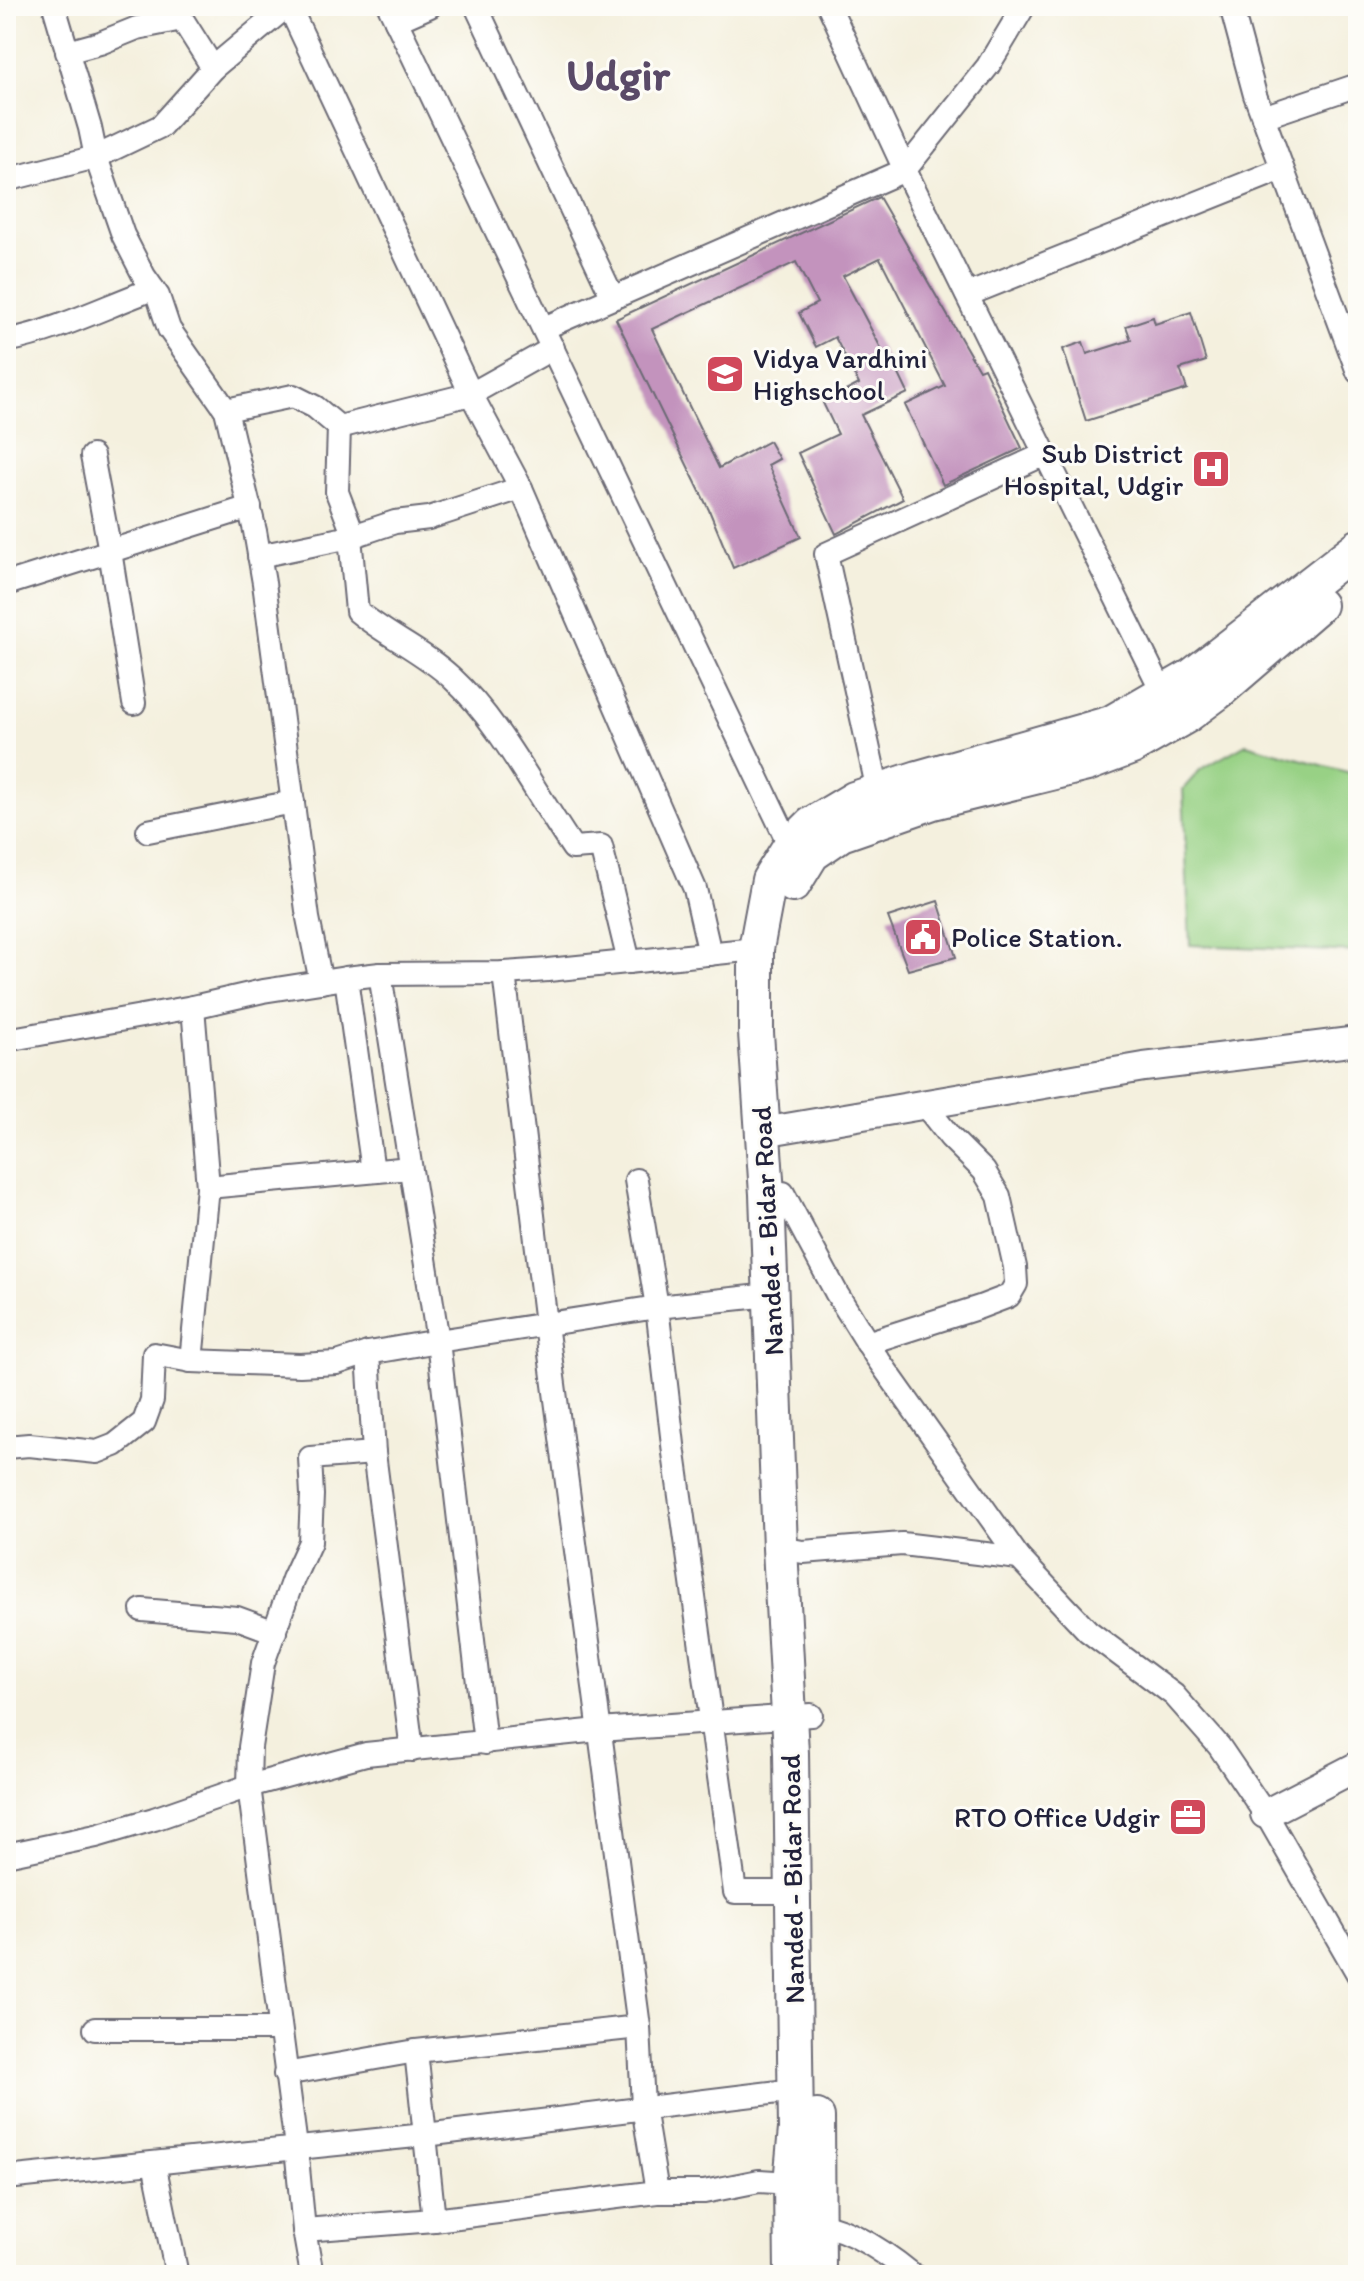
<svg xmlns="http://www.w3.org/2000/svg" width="1364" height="2281" font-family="Itim,sans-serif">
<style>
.green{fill:#98d185;stroke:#5d7a60;stroke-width:2}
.building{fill:#c393bd}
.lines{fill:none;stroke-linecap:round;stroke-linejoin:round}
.minor-casing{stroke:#6c6a74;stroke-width:26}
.major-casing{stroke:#6c6a74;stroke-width:32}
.highway-casing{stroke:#6c6a74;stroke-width:38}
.minor{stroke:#fff;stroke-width:22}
.major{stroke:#fff;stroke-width:28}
.highway{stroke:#fff;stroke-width:34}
.labels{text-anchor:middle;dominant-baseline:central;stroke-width:6;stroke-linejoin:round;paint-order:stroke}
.poi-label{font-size:28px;fill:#22223b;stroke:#fdfcf7;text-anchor:start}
.street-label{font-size:28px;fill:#22223b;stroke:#fdfcf7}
.town-label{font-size:44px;font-weight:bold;fill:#5a4a68;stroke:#fdfcf7}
</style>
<rect width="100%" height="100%" fill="#fdfcf7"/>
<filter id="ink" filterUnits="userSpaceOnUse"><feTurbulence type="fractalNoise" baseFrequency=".0125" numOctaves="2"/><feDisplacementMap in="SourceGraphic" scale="16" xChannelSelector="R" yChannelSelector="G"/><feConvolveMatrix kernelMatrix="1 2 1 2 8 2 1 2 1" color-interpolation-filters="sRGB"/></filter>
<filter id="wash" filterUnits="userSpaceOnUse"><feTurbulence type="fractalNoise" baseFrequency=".006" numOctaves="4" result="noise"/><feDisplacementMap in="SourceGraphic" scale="32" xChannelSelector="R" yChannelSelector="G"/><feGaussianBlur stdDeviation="1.8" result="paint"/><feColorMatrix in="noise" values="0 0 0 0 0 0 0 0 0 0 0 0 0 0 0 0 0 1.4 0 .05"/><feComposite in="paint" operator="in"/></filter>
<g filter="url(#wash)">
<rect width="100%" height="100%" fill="#f4f0de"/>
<polygon class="green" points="1246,744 1358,775 1358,952 1190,945 1183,789 1200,770"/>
<g id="blocks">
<g class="building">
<polygon points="879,197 979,370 984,368 1022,448 943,485 905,405 945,386 880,258 843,276 892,369 896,368 908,393 861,415 903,499 836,534 798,453 838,434 823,403 859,384 835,337 816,347 799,313 817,303 796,262 652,329 719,468 769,441 779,459 768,465 801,537 733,568 709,510 616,319"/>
<polygon points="1191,312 1206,361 1180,369 1187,389 1086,421 1063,349 1083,342 1087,354 1131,340 1126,326 1153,317 1155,324"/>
<polygon points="938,901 956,957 908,970 888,917"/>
</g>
</g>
</g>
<g filter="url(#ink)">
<use href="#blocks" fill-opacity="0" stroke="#6c6a74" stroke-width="2"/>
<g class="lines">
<defs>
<g id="minor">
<polyline points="54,6 90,128 96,157 123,235 144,276 158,296 169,329 226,410 255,531 264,583 308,918 321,982"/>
<polyline points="289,6 471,394 521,488 695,889 710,954"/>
<polyline points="389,6 790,846"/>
<polyline points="476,6 613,298"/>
<polyline points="829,6 905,170 1163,693"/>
<polyline points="1231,6 1255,95 1358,372"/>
<polyline points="396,21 430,6"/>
<polyline points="213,68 287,6"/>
<polyline points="1263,117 1358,85"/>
<polyline points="6,180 96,157 161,126 213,68 182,19 137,28 100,43 67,52"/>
<polyline points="967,295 1282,169"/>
<polyline points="544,328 905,170 988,66 1024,6"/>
<path d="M6 341C57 331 104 307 153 289"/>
<polyline points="226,410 293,396 315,407 339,427 337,492 352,531 350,537 395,522 429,518 521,488"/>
<polyline points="339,427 471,394 553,348"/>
<polyline points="92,456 110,551 134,703"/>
<path d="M259 556 350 537 357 611C387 636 423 651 452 678 500 722 535 793 573 848L601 846 629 962"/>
<polyline points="6,584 250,507"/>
<polyline points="878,791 826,554 1045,454"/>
<polyline points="148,831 293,802"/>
<polyline points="504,973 546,1324 639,2027 643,2107 657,2192 704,2192 759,2181 791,2183"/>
<polyline points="346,978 373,1171"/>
<polyline points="6,1040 193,1007 263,991 346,978 380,974 504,973 548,970 756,949"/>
<polyline points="208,1187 410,1168"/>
<polyline points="783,1193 837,1294 875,1355 1019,1558 1088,1631 1174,1695 1219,1746 1270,1821 1358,1974"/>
<polyline points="770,1295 657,1307 674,1453 735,1892 794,1892"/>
<polyline points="867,1343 980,1307 1009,1296 1016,1284 1015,1267 999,1196 984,1171 950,1137 924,1104"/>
<polyline points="191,1361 208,1187 193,1007"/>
<polyline points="6,1447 29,1445 97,1452 115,1445 144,1422 152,1400 154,1354 191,1361 300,1365 337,1363 368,1353"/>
<polyline points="374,1453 412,1750"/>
<polyline points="780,1548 803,1552 902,1544 1019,1558"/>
<polyline points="142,1610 237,1618 275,1632"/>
<polyline points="485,1743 438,1341 657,1307 636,1180"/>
<polyline points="6,1855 96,1836 154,1819 249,1786 366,1754 599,1730 811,1715"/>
<polyline points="95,2029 280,2029"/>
<polyline points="416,2051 434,2220"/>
<polyline points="285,2074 416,2051 639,2027"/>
<polyline points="154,2163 177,2275"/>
<polyline points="6,2178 425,2135 795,2090"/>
<path d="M808 2223C845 2224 885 2252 913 2275"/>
<polyline points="304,2230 434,2220 657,2192"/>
<polyline points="312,2275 304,2230 296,2147 249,1786 250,1747 263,1663 293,1579 310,1542 312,1495 310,1458 374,1453 368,1353 438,1341 380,974"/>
</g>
<g id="major">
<polyline points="763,1132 1144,1067 1358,1041"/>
<polyline points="1265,1814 1358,1766"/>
</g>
<g id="highway">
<polyline points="793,885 812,854 841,834 933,802 1087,764 1132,747 1186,716 1217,693 1319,605"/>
<polyline points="817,2117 818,2275"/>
<polyline points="792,2275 791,2183 796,2129 791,1753 780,1548 767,1194 756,1033 756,949 769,880 790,846 812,824 854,799 918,778 1111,723 1192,676 1358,547"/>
</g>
</defs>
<use href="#minor" class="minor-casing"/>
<use href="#major" class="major-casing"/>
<use href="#highway" class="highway-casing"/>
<use href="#minor" class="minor"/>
<use href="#major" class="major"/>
<use href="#highway" class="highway"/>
</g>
</g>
<defs>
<symbol id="school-square" viewBox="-11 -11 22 22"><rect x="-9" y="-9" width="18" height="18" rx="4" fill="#d1495b" stroke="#fdfcf7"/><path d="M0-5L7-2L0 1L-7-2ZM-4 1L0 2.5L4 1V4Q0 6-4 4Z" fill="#fff"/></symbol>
<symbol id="hospital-square" viewBox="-11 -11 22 22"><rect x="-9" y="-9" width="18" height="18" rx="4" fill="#d1495b" stroke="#fdfcf7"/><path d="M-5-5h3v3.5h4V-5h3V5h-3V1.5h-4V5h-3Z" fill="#fff"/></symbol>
<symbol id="civic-square" viewBox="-11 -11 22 22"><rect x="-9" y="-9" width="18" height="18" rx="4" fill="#d1495b" stroke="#fdfcf7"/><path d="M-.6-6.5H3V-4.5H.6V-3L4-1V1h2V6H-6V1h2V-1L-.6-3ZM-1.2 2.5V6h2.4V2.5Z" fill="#fff"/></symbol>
<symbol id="office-square" viewBox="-11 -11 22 22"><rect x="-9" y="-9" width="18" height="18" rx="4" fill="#d1495b" stroke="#fdfcf7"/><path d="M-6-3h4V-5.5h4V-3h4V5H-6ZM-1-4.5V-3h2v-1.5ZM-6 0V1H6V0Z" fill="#fff"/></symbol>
</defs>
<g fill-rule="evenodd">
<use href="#school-square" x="703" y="352" width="44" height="44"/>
<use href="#hospital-square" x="1189" y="447" width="44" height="44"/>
<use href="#civic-square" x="901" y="915" width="44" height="44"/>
<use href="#office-square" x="1166" y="1795" width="44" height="44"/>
</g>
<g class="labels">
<g class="poi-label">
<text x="753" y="358">Vidya Vardhini<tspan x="753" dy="32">Highschool</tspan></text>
<text x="1183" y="453" text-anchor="end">Sub District<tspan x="1183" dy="32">Hospital, Udgir</tspan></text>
<text x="951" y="937">Police Station.</text>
<text x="1160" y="1817" text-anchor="end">RTO Office Udgir</text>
</g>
<g class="street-label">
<text transform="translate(767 1231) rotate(-93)">Nanded - Bidar Road</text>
<text transform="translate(792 1879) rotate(-91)">Nanded - Bidar Road</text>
</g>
<g class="town-label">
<text x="618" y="74">Udgir</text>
</g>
</g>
<rect width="1364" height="2281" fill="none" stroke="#fdfcf7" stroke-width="32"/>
</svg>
